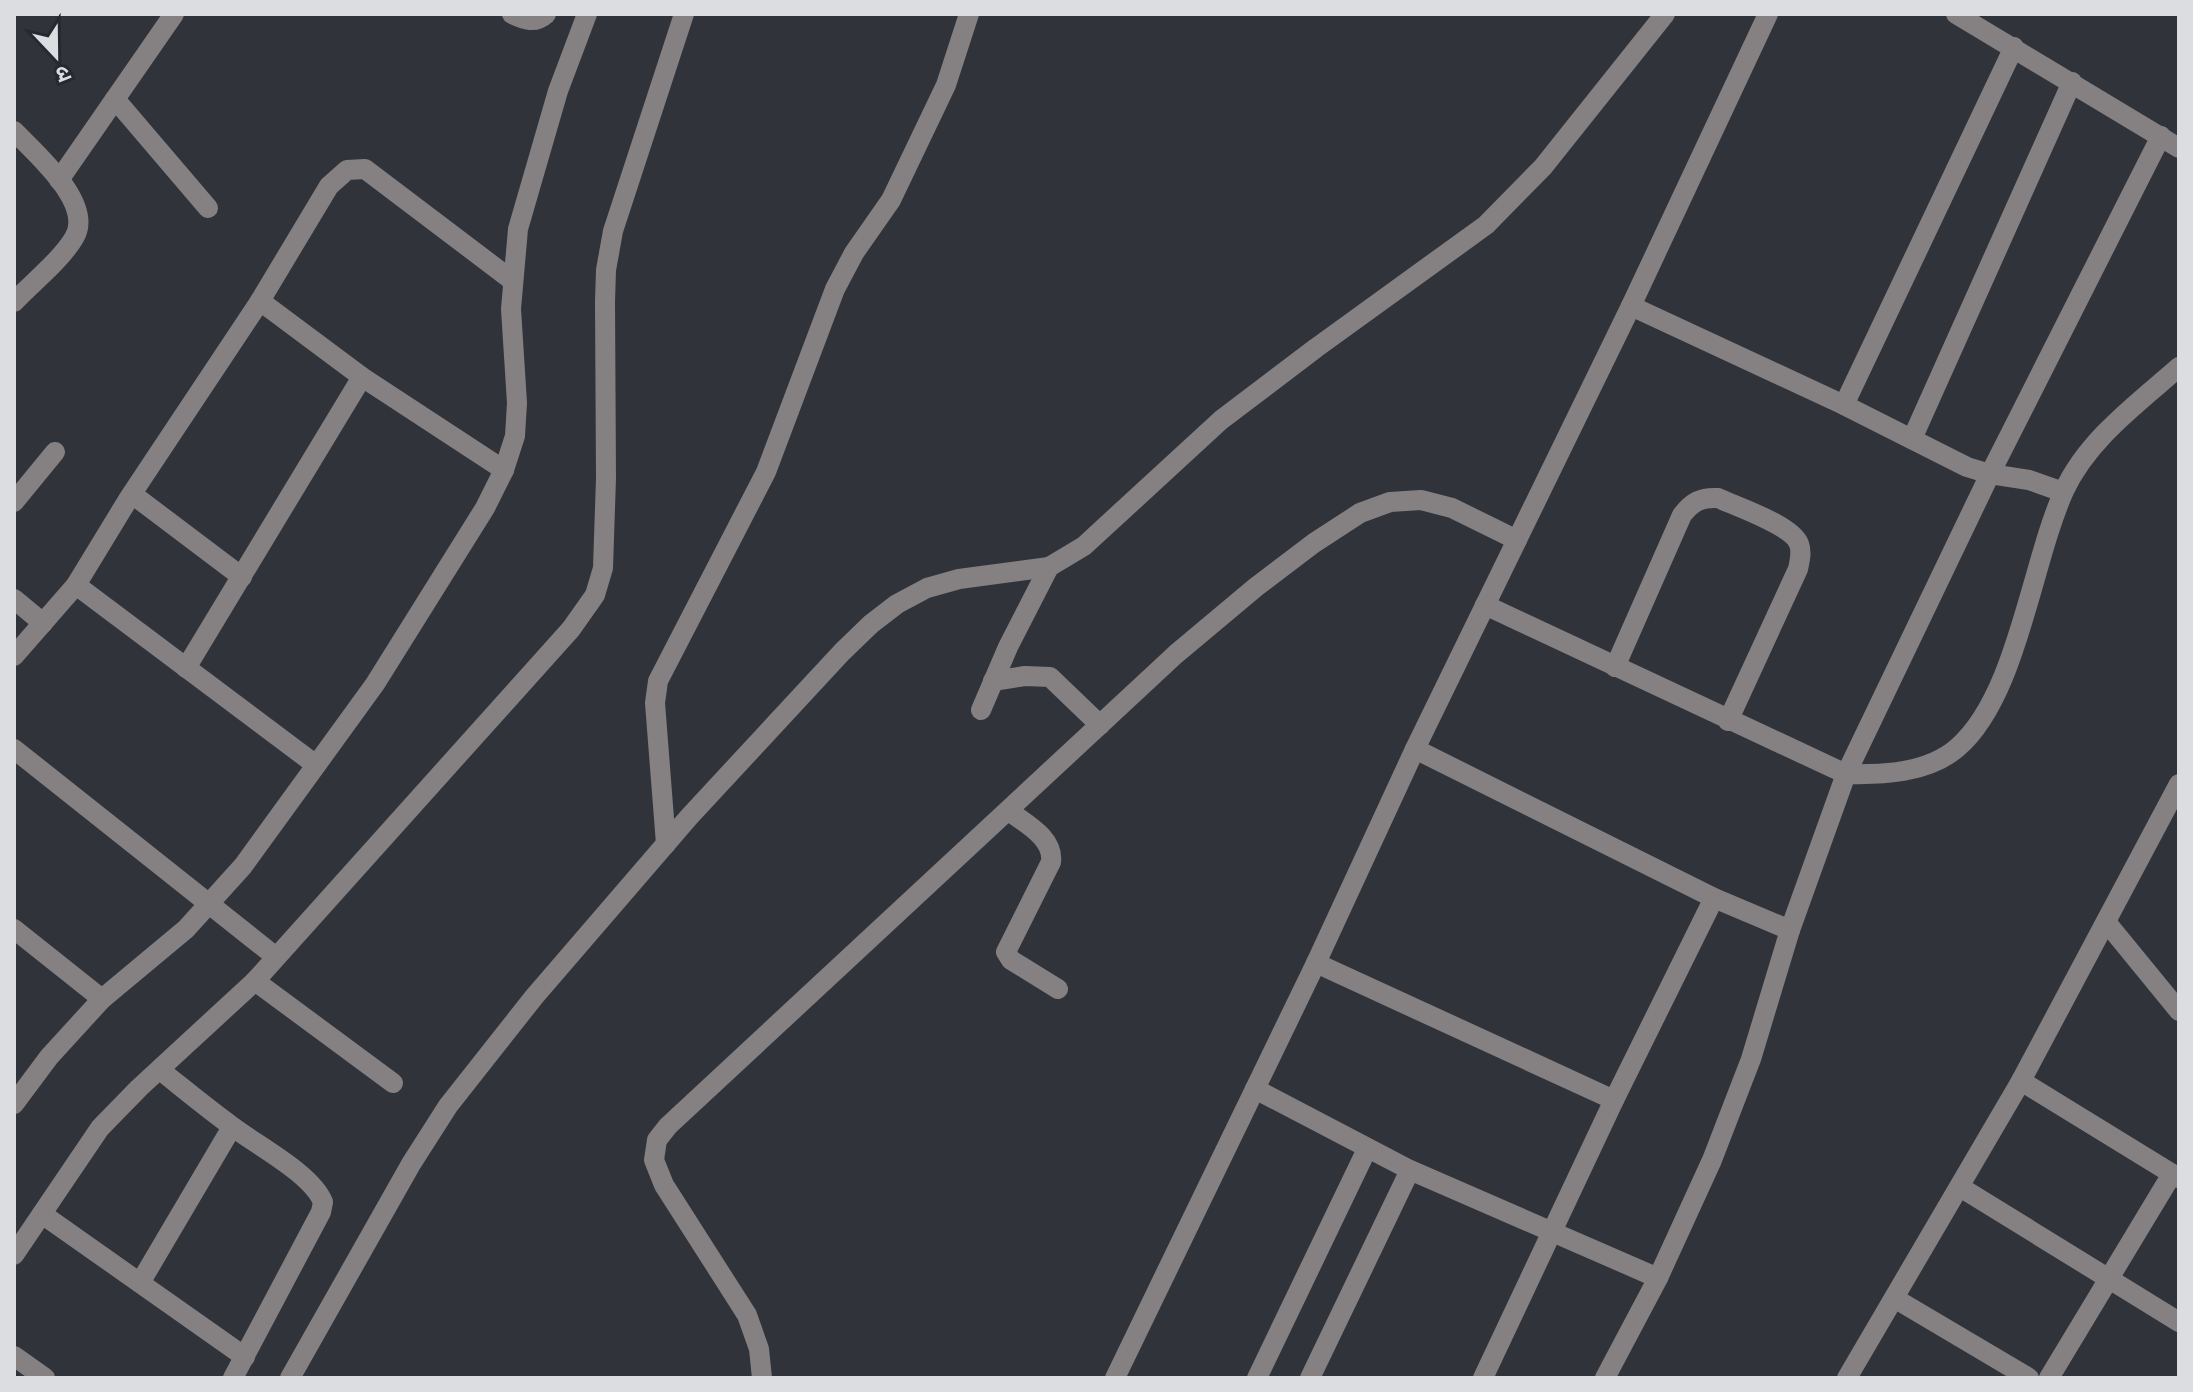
<svg xmlns="http://www.w3.org/2000/svg" width="2193" height="1392" font-family="Mulish,'Noto Sans Devanagari',sans-serif">
<style>
.lines{fill:none;stroke-linecap:round;stroke-linejoin:round}
.minor{stroke:#858182;stroke-width:20}
</style>
<rect width="100%" height="100%" fill="#30333a"/>
<g class="lines">
<g class="minor">
<path d="M512 14C525 20 535 24 546 14"/>
<polyline points="1956,14 2179,148"/>
<polyline points="115,99 208,208"/>
<path d="M14 131C36 154 95 204 74 238 61 260 32 283 14 302"/>
<polyline points="59,180 174,14"/>
<polyline points="260,301 362,377 504,470"/>
<polyline points="1631,306 1844,405 1967,467 1990,474 2029,480 2063,492"/>
<polyline points="1844,405 2014,47"/>
<polyline points="1912,439 2072,82"/>
<polyline points="132,494 242,577"/>
<polyline points="14,502 55,452"/>
<polyline points="76,585 316,765"/>
<polyline points="14,599 43,623"/>
<path d="M1485 605 1846 774C1883 775 1928 773 1957 748 2017 697 2031 564 2064 491 2087 440 2138 403 2179 367"/>
<polyline points="14,656 76,585 129,498 260,301 329,186 347,170 365,169 513,281"/>
<path d="M1615 667 1682 515C1692 502 1701 497 1718 498 1737 507 1792 525 1799 544 1802 552 1800 560 1798 569L1728 721"/>
<polyline points="186,668 362,377"/>
<polyline points="993,681 1025,676 1050,677 1100,725"/>
<polyline points="981,710 1008,647 1049,567"/>
<polyline points="14,749 276,957"/>
<polyline points="1415,749 1714,898 1790,930"/>
<path d="M1009 811C1026 824 1054 838 1051 862L1006 952 1011 960 1058 989"/>
<polyline points="666,844 655,703 658,681 766,472 835,289 854,253 891,200 946,85 969,14"/>
<polyline points="2107,923 2179,1011"/>
<polyline points="14,929 102,999"/>
<polyline points="1316,963 1614,1100"/>
<polyline points="255,981 393,1083"/>
<path d="M160 1070C184 1089 208 1109 233 1127 258 1146 312 1174 323 1202L321 1212 233 1378"/>
<polyline points="2021,1081 2179,1178"/>
<polyline points="1255,1089 1410,1170 1658,1278"/>
<polyline points="14,1104 49,1057 102,999 186,929 243,866 375,684 485,508 504,470 515,436 517,403 511,309 518,229 558,91 587,14"/>
<polyline points="1960,1187 2179,1322"/>
<polyline points="42,1214 245,1357"/>
<polyline points="14,1255 100,1128 139,1088 255,981 571,629 595,595 603,568 606,478 605,302 606,270 613,231 684,14"/>
<polyline points="140,1283 232,1127"/>
<polyline points="1894,1298 2029,1378"/>
<polyline points="14,1356 45,1378"/>
<polyline points="290,1378 411,1164 448,1106 534,997 689,817 842,652 871,624 897,604 927,588 959,579 1049,567 1084,546 1221,420 1316,348 1486,225 1543,167 1665,14"/>
<polyline points="762,1378 759,1349 747,1315 664,1185 654,1160 657,1140 668,1126 1176,654 1256,587 1314,543 1360,513 1390,502 1421,500 1452,508 1517,540"/>
<polyline points="1115,1378 1316,963 1415,749 1631,306 1768,14"/>
<polyline points="1257,1378 1367,1149"/>
<polyline points="1310,1378 1410,1170"/>
<polyline points="1483,1378 1614,1100 1714,898"/>
<polyline points="1605,1378 1658,1278 1712,1160 1751,1059 1790,930 1846,774 1990,474 2161,136"/>
<polyline points="1847,1378 2021,1081 2179,784"/>
<polyline points="2049,1378 2172,1174"/>
</g>
</g>
<rect width="2193" height="1392" fill="none" stroke="#dbdde1" stroke-width="32"/>
<g transform="translate(56 56) rotate(158)" stroke="#26292f" stroke-width="6" paint-order="stroke">
<path d="M0-6L14 30L0 20L-14 30Z" fill="#dbdde1"/>
<text y="-12" font-size="22" font-weight="bold" text-anchor="middle" fill="#dbdde1">उ</text>
</g>
</svg>
